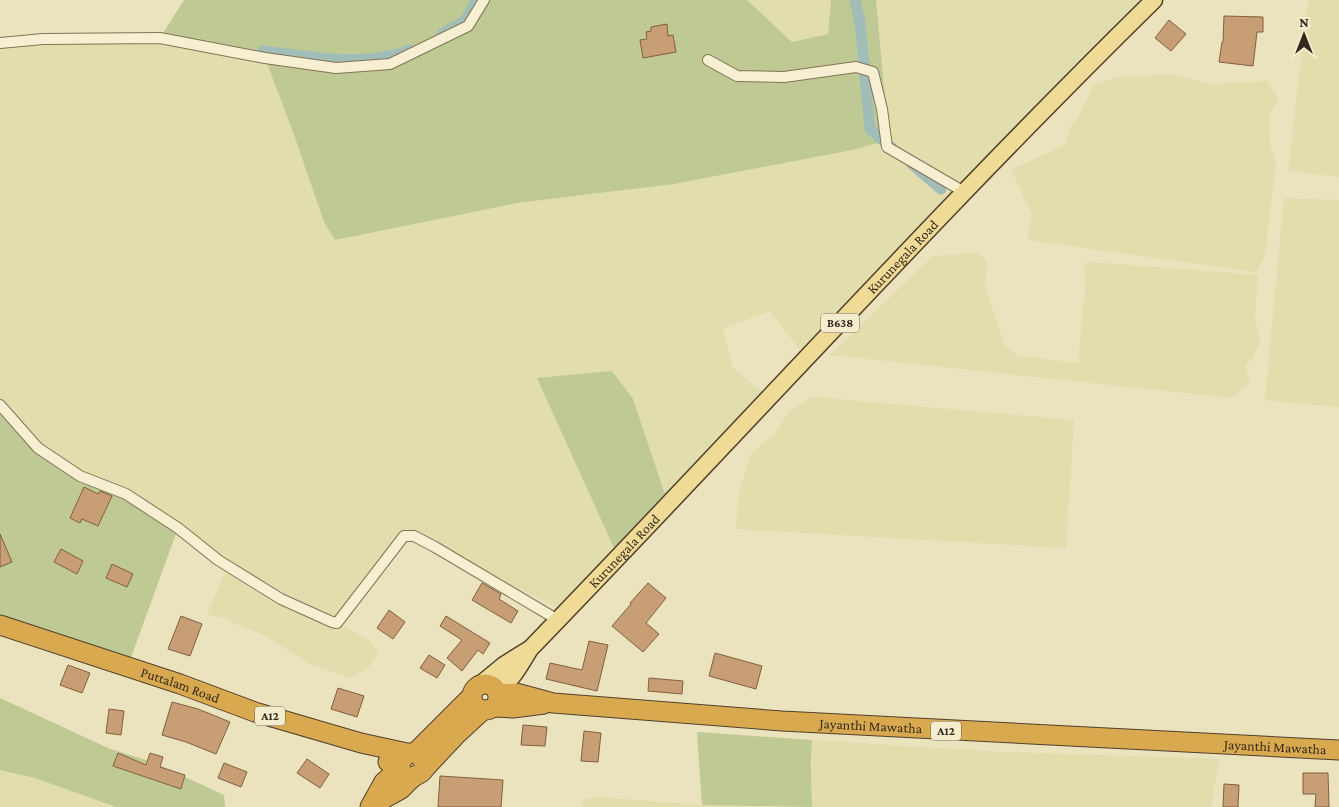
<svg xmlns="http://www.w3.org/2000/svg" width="1339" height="807" font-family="'Crimson Pro',serif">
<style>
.farmland{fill:#e1ddac}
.green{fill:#bec993}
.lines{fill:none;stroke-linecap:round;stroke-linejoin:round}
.canal{stroke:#a1bdb7;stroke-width:11}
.building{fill:#c89f75;stroke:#815f3f}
.street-casing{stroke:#837258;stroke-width:12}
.primary-casing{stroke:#50402c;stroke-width:19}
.highway-casing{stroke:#50402c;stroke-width:21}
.street{stroke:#f7efd1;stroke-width:10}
.primary{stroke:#efdb96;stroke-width:16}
.highway{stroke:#d9a950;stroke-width:19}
.labels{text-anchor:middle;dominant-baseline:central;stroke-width:4;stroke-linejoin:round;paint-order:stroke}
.shield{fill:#f3eccd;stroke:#6d6451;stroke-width:1}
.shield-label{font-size:12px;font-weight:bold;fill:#33291c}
.street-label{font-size:14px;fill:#33291c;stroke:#f3eccd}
</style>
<rect width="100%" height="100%" fill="#ebe2be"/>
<g class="farmland">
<polygon points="747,0 831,0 828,34 792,42"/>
<polygon points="876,0 1144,0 800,350 770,311 723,328 733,368 763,393 665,494 633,399 538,379 614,548 557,608 435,547 404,536 338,623 369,640 378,653 368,668 349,678 308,663 266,636 222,618 207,614 225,573 218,560 178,528 38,448 0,405 0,43 160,38 265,58 293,132 324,222 517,203 674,184 852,150 889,140"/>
<polygon points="1308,0 1339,0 1339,177 1288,171"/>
<polygon points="1174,74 1208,84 1267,81 1278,97 1269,118 1270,145 1276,160 1265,256 1256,272 1028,240 1032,214 1011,170 1066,144 1072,124 1076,121 1094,85 1119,77"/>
<polygon points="1284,198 1339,200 1339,407 1265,400"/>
<polygon points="979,253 987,263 985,287 1005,346 1020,356 1078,363 1086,278 1083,264 1091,262 1258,275 1255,317 1260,343 1253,357 1245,366 1250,382 1232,398 830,355 933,256"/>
<polygon points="813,397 1074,420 1066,548 736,529 739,493 751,454 774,434 791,410"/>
<polygon points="812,740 1005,752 1219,759 1211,807 812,807"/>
<polygon points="0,770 35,778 116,807 0,807"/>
<polygon points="597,797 702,805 761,807 583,807 584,799"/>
</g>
<g class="green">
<polygon points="184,0 747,0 792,42 828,34 831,0 876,0 889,140 852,150 674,184 517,203 335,240 324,222 293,132 265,58 160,38"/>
<polygon points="612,371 633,399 665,494 614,548 537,378"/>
<polygon points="0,405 38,448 126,494 178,528 130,660 0,617"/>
<polygon points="0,698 108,748 155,763 224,795 225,807 116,807 35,778 0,770"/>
<polygon points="697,732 812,740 811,761 812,807 702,805"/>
</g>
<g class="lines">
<g class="canal">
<polyline points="855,0 860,22 870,129 892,148"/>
<polyline points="442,34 466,20 476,0"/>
<path d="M263 51C312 57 362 68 410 50"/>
<polyline points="912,164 941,189"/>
</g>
</g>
<g class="building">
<polygon points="1224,16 1263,17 1263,32 1257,32 1253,66 1219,62 1222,42 1223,42"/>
<polygon points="1169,20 1186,34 1171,51 1155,38"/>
<polygon points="667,24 668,36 673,35 676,52 643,58 640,40 647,39 646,32 651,31 651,27"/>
<polygon points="84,487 98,494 100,491 112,496 98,526 82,519 80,523 70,518"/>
<polygon points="0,534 12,562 0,567"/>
<polygon points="61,549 83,561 77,574 54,562"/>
<polygon points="112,564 133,574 127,587 106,578"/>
<polygon points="482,583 501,594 499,599 518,611 511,623 472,600"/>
<polygon points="648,583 666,598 646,623 659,634 643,652 612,626 631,604 630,603"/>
<polygon points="389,610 405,622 393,639 377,628"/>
<polygon points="181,616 202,624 190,656 168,649"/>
<polygon points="446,616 490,643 483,654 478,650 462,671 447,658 462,640 440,626"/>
<polygon points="589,641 608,645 597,691 546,679 550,663 582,670"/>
<polygon points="715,653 762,666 756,689 709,676"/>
<polygon points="429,655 445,665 437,678 420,668"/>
<polygon points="68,665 90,673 82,693 60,685"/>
<polygon points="649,678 683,681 682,694 648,691"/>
<polygon points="338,688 364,696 357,717 331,709"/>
<polygon points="172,702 198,709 230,722 216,754 186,742 162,735"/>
<polygon points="109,709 124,711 121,735 106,733"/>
<polygon points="523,725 547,727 545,746 521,745"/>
<polygon points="584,731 601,733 598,762 581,761"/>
<polygon points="118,753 146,765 150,753 163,757 160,767 185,775 181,789 113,766"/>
<polygon points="307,759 329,774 320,788 297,773"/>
<polygon points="224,763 247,772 241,787 218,778"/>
<polygon points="1303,773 1328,773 1329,807 1315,807 1316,794 1303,794"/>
<polygon points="440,776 503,780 501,807 438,807"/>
<polygon points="1224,784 1239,785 1238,807 1223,807"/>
</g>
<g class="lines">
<defs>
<g id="street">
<polyline points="0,43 43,39 160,38 265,58 336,68 390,64 468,26 484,0"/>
<polyline points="708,60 737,76 784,77 856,67 873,72 882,109 887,147 966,193"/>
<polyline points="0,405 38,448 80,476 126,494 178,528 218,560 281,599 332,622 337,623 404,536 414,536 435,547 558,620"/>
</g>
<g id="primary">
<polyline points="481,684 504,665 528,650"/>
<path id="s1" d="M497 690C513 680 520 665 530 649 739 433 940 210 1154 0"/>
</g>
<g id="highway">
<path id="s2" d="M0 625 180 684 255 712 361 743 407 753H415L421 757 426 767 422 772 412 778 407 777 399 769 400 763 407 753"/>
<circle cx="485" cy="697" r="13"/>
<path id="s3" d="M498 694 516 693 553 703 782 721 1339 750"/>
<polyline points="494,707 513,708 544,704"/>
<polyline points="415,753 472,696"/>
<polyline points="426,767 457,734 483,710"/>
<polyline points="371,806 401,789 412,778"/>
<polyline points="370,807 384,782 399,769 388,762"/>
</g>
</defs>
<use href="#street" class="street-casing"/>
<use href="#primary" class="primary-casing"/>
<use href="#highway" class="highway-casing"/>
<use href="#street" class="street"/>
<use href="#primary" class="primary"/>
<use href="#highway" class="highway"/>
</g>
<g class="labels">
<g class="shield">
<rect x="821" y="313.5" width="38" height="19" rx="4"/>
<rect x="255" y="706.5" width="30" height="19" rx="4"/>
<rect x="931" y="721.5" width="30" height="19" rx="4"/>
</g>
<g class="shield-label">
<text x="840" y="323">B638</text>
<text x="270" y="716">A12</text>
<text x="946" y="731">A12</text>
</g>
<g class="street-label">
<text stroke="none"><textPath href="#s1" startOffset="594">Kurunegala Road</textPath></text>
<text stroke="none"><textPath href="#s1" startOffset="189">Kurunegala Road</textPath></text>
<text stroke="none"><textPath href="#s2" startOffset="190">Puttalam Road</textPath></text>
<text stroke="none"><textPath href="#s3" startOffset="375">Jayanthi Mawatha</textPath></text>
<text stroke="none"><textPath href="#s3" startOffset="780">Jayanthi Mawatha</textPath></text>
</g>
</g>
<g transform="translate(1304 35)" stroke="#f3eccd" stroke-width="4" paint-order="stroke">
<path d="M0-4L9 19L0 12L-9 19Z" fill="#33291c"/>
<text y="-8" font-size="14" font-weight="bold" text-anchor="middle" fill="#33291c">N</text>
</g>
</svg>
